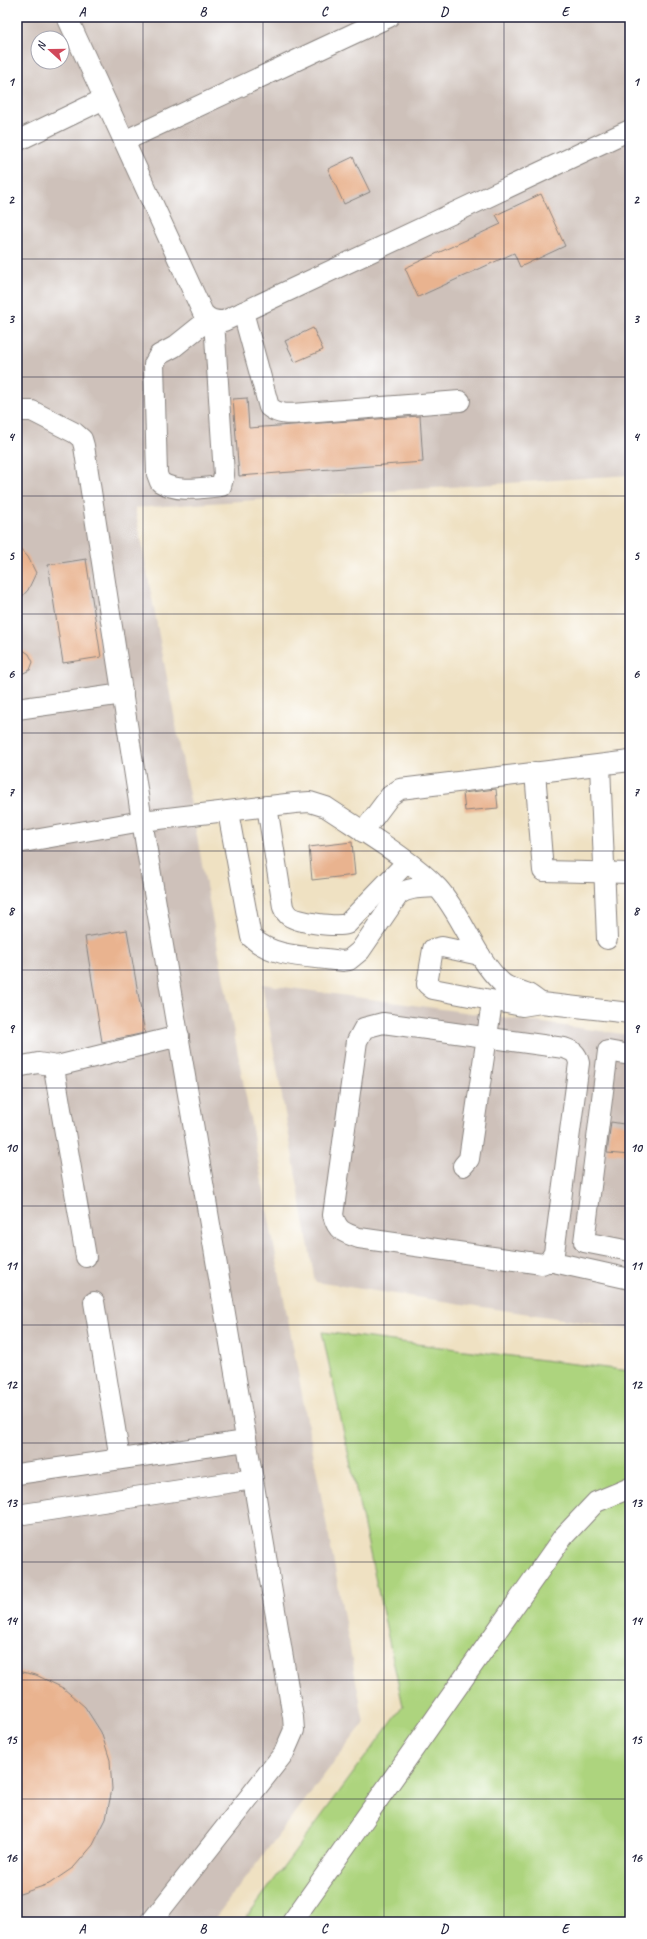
<svg xmlns="http://www.w3.org/2000/svg" width="647" height="1939" font-family="Caveat,sans-serif">
<style>
.industrial{fill:#cec1ba;fill-rule:evenodd}
.green{fill:#add47e;stroke:#687b5c}
.building{fill:#e9b38f}
.lines{fill:none;stroke-linecap:round;stroke-linejoin:round}
.minor-casing{stroke:#88827e;stroke-width:22}
.minor{stroke:#fff;stroke-width:20}
.grid{fill:none;stroke:#22223b;stroke-width:1;stroke-opacity:0.55}
.neatline{fill:none;stroke:#22223b;stroke-width:1.5}
.grid-label{font-size:13px;text-anchor:middle;font-weight:bold;fill:#22223b}
</style>
<rect width="100%" height="100%" fill="#fff"/>
<filter id="ink" filterUnits="userSpaceOnUse"><feTurbulence type="fractalNoise" baseFrequency=".025" numOctaves="2"/><feDisplacementMap in="SourceGraphic" scale="8" xChannelSelector="R" yChannelSelector="G"/><feConvolveMatrix kernelMatrix="1 2 1 2 8 2 1 2 1" color-interpolation-filters="sRGB"/></filter>
<filter id="wash" filterUnits="userSpaceOnUse"><feTurbulence type="fractalNoise" baseFrequency=".012" numOctaves="4" result="noise"/><feDisplacementMap in="SourceGraphic" scale="16" xChannelSelector="R" yChannelSelector="G"/><feGaussianBlur stdDeviation="0.9" result="paint"/><feColorMatrix in="noise" values="0 0 0 0 0 0 0 0 0 0 0 0 0 0 0 0 0 1.4 0 .05"/><feComposite in="paint" operator="in"/></filter>
<g filter="url(#wash)">
<rect width="100%" height="100%" fill="#efe1c2"/>
<g class="industrial">
<path d="M17 17H630V475L135 508 364 1723 212 1922H17ZM38 38H62V62H38Z"/>
<polygon points="262,984 630,1035 630,1329 315,1282"/>
</g>
<polygon class="green" points="322,1332 630,1371 630,1922 243,1922 403,1706"/>
<g id="blocks">
<g class="building">
<polygon points="353,157 370,192 344,204 328,169"/>
<polygon points="541,194 565,246 520,267 514,253 418,297 405,268 501,224 496,215"/>
<polygon points="313,328 323,350 295,362 285,341"/>
<polygon points="247,398 249,428 420,416 423,462 239,476 233,399"/>
<polygon points="17,545 28,557 36,573 28,590 17,602"/>
<polygon points="86,559 101,657 63,663 48,565"/>
<polygon points="17,646 29,654 33,662 30,670 17,676"/>
<polygon points="496,789 498,808 465,811 463,793"/>
<polygon points="352,842 355,875 312,880 309,847"/>
<polygon points="127,930 145,1033 102,1042 85,937"/>
<polygon points="611,1122 630,1125 630,1155 607,1153"/>
<polygon points="17,1671 36,1675 63,1688 85,1707 101,1732 110,1760 112,1789 106,1819 93,1845 74,1867 49,1884 17,1895"/>
</g>
</g>
</g>
<g filter="url(#ink)">
<use href="#blocks" fill-opacity="0" stroke="#88827e" stroke-width="1"/>
<g class="lines">
<defs>
<g id="minor">
<path d="M67 17 203 313C209 320 215 321 224 321L630 130"/>
<polyline points="17,141 104,99"/>
<polyline points="124,141 389,17"/>
<path d="M243 312 269 407C280 416 292 414 305 413L460 401"/>
<path d="M209 319 174 347 159 355 154 364 157 474 160 482C178 493 201 488 221 486L224 475 214 321"/>
<polyline points="17,411 32,411 75,433 82,439 84,446 142,821 293,1717 294,1730 284,1753 151,1922"/>
<polyline points="17,709 123,694"/>
<polyline points="600,765 607,939"/>
<polyline points="535,772 543,871 630,873"/>
<path d="M267 806 283 907C284 910 286 913 288 915 296 923 337 927 347 924L407 862"/>
<path d="M228 812 251 937C274 959 312 956 342 961L349 960 360 951 399 894C410 887 423 888 436 887"/>
<polyline points="363,832 390,796 400,789 630,761"/>
<path d="M17 843 142 821 295 803 310 802 326 807C360 830 411 859 438 888 463 916 474 956 501 982 508 989 517 989 526 993 531 995 536 1000 541 1003"/>
<polyline points="480,955 442,947 433,949 427,984 433,989 522,1006 541,1003 630,1013"/>
<polyline points="630,1055 608,1051 584,1242 630,1251"/>
<polyline points="17,1067 38,1063 57,1066"/>
<polyline points="463,1166 469,1159 492,1002"/>
<polyline points="86,1257 55,1074 57,1066 179,1036"/>
<path d="M549 1261 554 1253 579 1063C577 1053 573 1051 564 1048L383 1023 364 1028 357 1041 333 1215C337 1231 344 1233 359 1238L542 1264 549 1261 630 1279"/>
<polyline points="94,1302 120,1459"/>
<polyline points="17,1474 246,1441"/>
<polyline points="17,1515 253,1479"/>
<polyline points="292,1922 563,1537 596,1502 630,1488"/>
</g>
</defs>
<use href="#minor" class="minor-casing"/>
<use href="#minor" class="minor"/>
</g>
</g>
<path class="grid" d="M143 17V1922M263 17V1922M384 17V1922M504 17V1922M17 140H630M17 259H630M17 377H630M17 496H630M17 614H630M17 733H630M17 851H630M17 970H630M17 1088H630M17 1206H630M17 1325H630M17 1443H630M17 1562H630M17 1680H630M17 1799H630"/>
<rect width="647" height="1939" fill="none" stroke="#fff" stroke-width="44"/>
<g transform="translate(50 50) rotate(291)"><circle r="19" fill="#ffffff" stroke="#a7a7b1"/>
<path d="M0-3L7 15L0 10L-7 15Z" fill="#d1495b"/>
<text y="-6" font-size="11" font-weight="bold" text-anchor="middle" fill="#22223b">N</text>
</g>
<rect x="22" y="22" width="603" height="1895" class="neatline"/>
<g class="grid-label">
<text x="82" y="16">A</text>
<text x="203" y="16">B</text>
<text x="324" y="16">C</text>
<text x="444" y="16">D</text>
<text x="565" y="16">E</text>
<text x="11" y="86">1</text>
<text x="636" y="86">1</text>
<text x="11" y="204">2</text>
<text x="636" y="204">2</text>
<text x="11" y="323">3</text>
<text x="636" y="323">3</text>
<text x="11" y="441">4</text>
<text x="636" y="441">4</text>
<text x="11" y="560">5</text>
<text x="636" y="560">5</text>
<text x="11" y="678">6</text>
<text x="636" y="678">6</text>
<text x="11" y="796">7</text>
<text x="636" y="796">7</text>
<text x="11" y="915">8</text>
<text x="636" y="915">8</text>
<text x="11" y="1033">9</text>
<text x="636" y="1033">9</text>
<text x="11" y="1152">10</text>
<text x="636" y="1152">10</text>
<text x="11" y="1270">11</text>
<text x="636" y="1270">11</text>
<text x="11" y="1389">12</text>
<text x="636" y="1389">12</text>
<text x="11" y="1507">13</text>
<text x="636" y="1507">13</text>
<text x="11" y="1625">14</text>
<text x="636" y="1625">14</text>
<text x="11" y="1744">15</text>
<text x="636" y="1744">15</text>
<text x="11" y="1862">16</text>
<text x="636" y="1862">16</text>
<text x="82" y="1933">A</text>
<text x="203" y="1933">B</text>
<text x="324" y="1933">C</text>
<text x="444" y="1933">D</text>
<text x="565" y="1933">E</text>
</g>
</svg>
